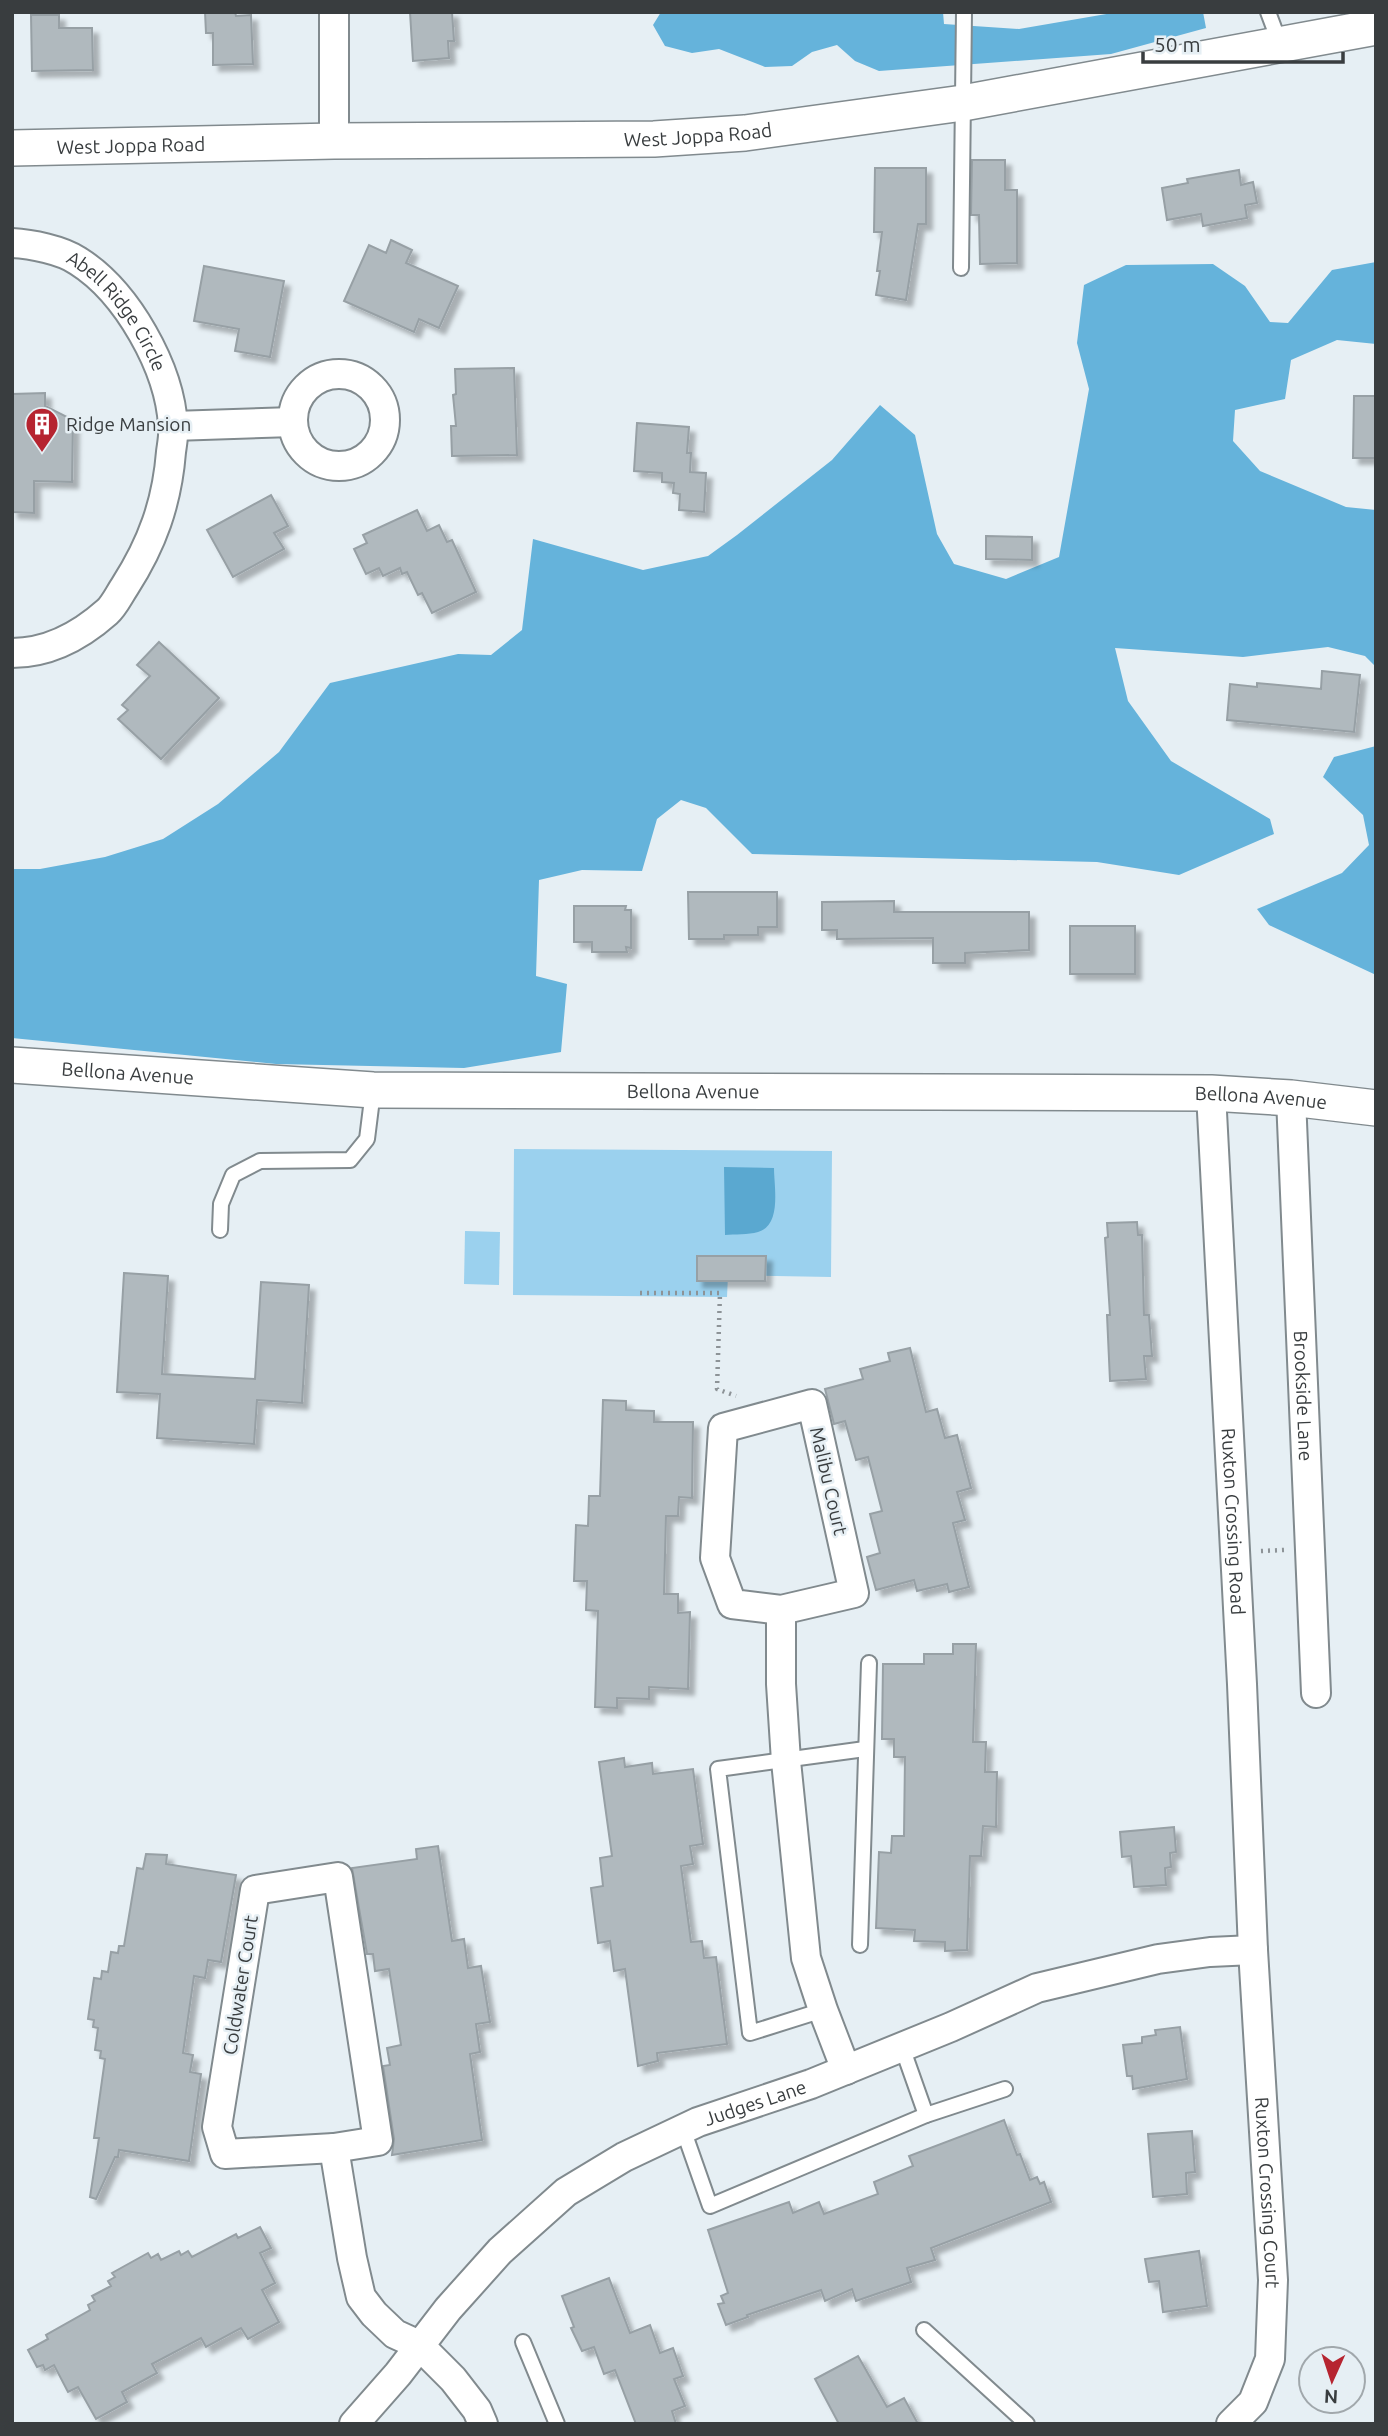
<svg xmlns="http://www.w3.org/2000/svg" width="1388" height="2436" font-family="Ubuntu,sans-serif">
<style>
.green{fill:#9bd1ee}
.forest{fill:#65b3db}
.water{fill:#5aa8d0}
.building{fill:#b0b9be;stroke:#97a0a5;stroke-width:2;filter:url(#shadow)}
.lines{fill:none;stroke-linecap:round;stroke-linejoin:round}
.service-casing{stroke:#818a8e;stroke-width:18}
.minor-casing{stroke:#818a8e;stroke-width:32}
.tertiary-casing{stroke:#818a8e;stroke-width:38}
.path{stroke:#8d9397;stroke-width:4.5;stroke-dasharray:2 5;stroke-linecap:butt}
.service{stroke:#fff;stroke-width:14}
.minor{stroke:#fff;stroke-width:28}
.tertiary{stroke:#fff;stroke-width:35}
.labels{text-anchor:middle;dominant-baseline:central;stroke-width:5;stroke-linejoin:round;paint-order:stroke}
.street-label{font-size:19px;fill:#393d3f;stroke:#e6eff4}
.poi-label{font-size:19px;fill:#393d3f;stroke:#e6eff4;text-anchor:start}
</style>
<defs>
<filter id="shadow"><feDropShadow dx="6" dy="6" stdDeviation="2" flood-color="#0004"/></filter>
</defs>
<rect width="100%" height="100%" fill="#e6eff4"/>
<g class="green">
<polygon points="514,1149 832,1151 831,1277 728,1275 727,1297 513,1295"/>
<polygon points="465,1231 500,1232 499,1285 464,1284"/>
</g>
<g class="forest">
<polygon points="661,12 943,12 944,24 1019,29 1118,12 1203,12 1206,28 1111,54 879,71 855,61 837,45 812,52 792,66 765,67 719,49 692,53 665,46 653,25"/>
<polygon points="1376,262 1376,344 1337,340 1291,360 1285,399 1235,410 1233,441 1260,471 1346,507 1376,510 1376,667 1365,656 1328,647 1243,657 1115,648 1128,701 1171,761 1270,819 1274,834 1179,875 1097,862 752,854 706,808 681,800 657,819 642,871 582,870 539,880 536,976 567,984 561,1052 464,1068 276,1064 12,1038 12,869 40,869 105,857 163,839 218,804 279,752 330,683 458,654 491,655 522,630 533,539 643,570 708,556 737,535 832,460 880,405 915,435 937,534 954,564 1006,579 1059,557 1089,389 1077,343 1084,285 1126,265 1213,264 1245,286 1270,322 1288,323 1332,270"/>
<polygon points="1376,746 1376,975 1269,925 1257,909 1342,873 1369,845 1363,815 1323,777 1334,757"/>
</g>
<path class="water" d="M724 1167 774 1168C774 1187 782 1225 758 1232 748 1235 735 1234 725 1235Z"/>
<g class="building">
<polygon points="205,12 235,12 236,16 251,15 253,64 213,65 213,33 206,33"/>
<polygon points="410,12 452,12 454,41 448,41 449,58 413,61"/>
<polygon points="31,15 59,15 59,28 92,28 93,70 32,71"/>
<polygon points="972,160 1005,160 1005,190 1017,190 1017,263 980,264 979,215 971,215"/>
<polygon points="875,168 926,168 926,224 918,224 906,300 876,295 880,271 877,271 882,232 874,232"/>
<polygon points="1239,170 1241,185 1253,182 1257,203 1245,205 1247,218 1203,226 1201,214 1167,220 1162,188 1188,183 1187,179"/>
<polygon points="391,240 412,250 406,263 458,286 439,328 419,319 414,332 344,301 369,245 386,253"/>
<polygon points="204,266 284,281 270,357 235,351 239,329 194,321"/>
<polygon points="514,368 517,455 452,456 451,426 456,426 453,395 456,394 455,369"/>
<polygon points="45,393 45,406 73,420 72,482 34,481 34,513 12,512 12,394"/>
<polygon points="1354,396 1376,396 1376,458 1353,458"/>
<polygon points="637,423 689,427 687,453 691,453 690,472 706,473 704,512 679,510 680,494 673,493 674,483 662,482 662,473 634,471"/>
<polygon points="271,495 288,526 274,533 284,549 233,577 207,530"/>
<polygon points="417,510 427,531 439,525 447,542 452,540 476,592 432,613 422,593 418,595 407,572 402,574 400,568 383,576 379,568 366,574 354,549 367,543 363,535"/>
<polygon points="986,536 1032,537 1032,560 986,559"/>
<polygon points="159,642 219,698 161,759 118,719 128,710 122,705 150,676 137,665"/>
<polygon points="1322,671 1360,675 1354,732 1227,720 1230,684 1257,687 1257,683 1321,689"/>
<polygon points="688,892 777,892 777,927 758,927 758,935 724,935 724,939 689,939"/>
<polygon points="894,901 894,912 1029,912 1029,950 965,953 965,963 933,963 933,938 837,939 837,930 822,930 822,902"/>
<polygon points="574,906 626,906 625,910 631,910 631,948 626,947 627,952 592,952 592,942 574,942"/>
<rect x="1070" y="926" width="65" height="48"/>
<polygon points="1137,1222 1138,1235 1142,1235 1144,1315 1149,1315 1152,1356 1144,1356 1146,1379 1110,1381 1107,1315 1110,1315 1105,1238 1108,1237 1107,1223"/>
<polygon points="697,1256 766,1256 765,1281 697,1281"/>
<polygon points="124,1273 168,1276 162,1374 255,1379 261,1282 309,1285 302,1403 257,1400 254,1444 157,1438 160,1394 117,1392"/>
<polygon points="910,1348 926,1412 937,1409 945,1438 957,1435 971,1488 957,1492 965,1520 953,1523 969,1587 949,1592 947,1584 917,1591 914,1580 876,1590 867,1557 880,1553 870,1514 882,1511 868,1457 856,1460 845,1421 834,1424 825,1389 863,1379 860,1369 890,1361 888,1353"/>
<polygon points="603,1400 626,1401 626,1410 654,1411 654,1422 693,1422 692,1498 679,1497 678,1516 666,1516 664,1594 678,1594 678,1613 690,1612 688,1689 649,1687 649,1699 617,1698 617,1708 595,1707 598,1611 586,1610 587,1581 574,1581 576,1525 588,1526 589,1496 600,1496"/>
<polygon points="953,1644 976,1644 973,1742 986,1742 985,1772 997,1772 996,1827 983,1826 981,1856 970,1856 967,1950 945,1951 945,1942 914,1941 915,1930 876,1928 879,1852 891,1853 892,1836 904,1836 905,1757 894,1757 894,1739 882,1739 883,1664 924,1664 924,1654 953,1654"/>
<polygon points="624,1758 625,1767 652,1763 653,1774 693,1769 703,1844 690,1846 693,1864 681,1866 691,1942 702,1941 704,1958 716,1957 727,2044 657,2053 658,2061 638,2066 625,1969 614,1971 610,1941 598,1943 591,1888 603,1886 600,1858 612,1856 599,1762"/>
<polygon points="1174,1827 1176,1852 1170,1853 1171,1867 1165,1868 1166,1885 1134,1887 1131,1856 1122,1857 1120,1832"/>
<polygon points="438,1846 452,1941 464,1939 468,1968 481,1966 490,2022 476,2024 480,2052 470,2054 482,2140 392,2155 394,2139 383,2066 390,2065 387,2048 401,2045 389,1969 375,1971 373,1954 367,1954 352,1868 417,1859 416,1849"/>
<polygon points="146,1854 167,1855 166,1864 236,1875 221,1962 208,1960 205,1978 194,1976 183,2053 193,2055 190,2072 201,2074 189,2161 119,2150 118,2157 115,2157 96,2199 90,2197 99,2138 94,2138 105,2059 100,2058 101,2051 95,2050 98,2028 93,2027 94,2020 88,2019 94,1978 101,1979 102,1971 108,1972 111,1952 118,1953 119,1946 124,1946 137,1868 143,1869"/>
<polygon points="1180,2027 1187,2079 1133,2089 1132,2076 1127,2076 1123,2045 1142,2043 1142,2037 1156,2035 1155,2030"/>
<polygon points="1004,2120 1017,2155 1020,2154 1030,2180 1037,2177 1040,2184 1044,2182 1051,2202 931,2248 935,2260 907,2268 911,2282 856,2301 852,2289 825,2301 821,2290 747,2315 748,2317 726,2325 718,2304 724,2303 721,2296 728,2293 708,2230 789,2202 793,2213 819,2202 824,2214 878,2194 874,2182 913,2166 909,2156"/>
<polygon points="1192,2131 1195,2172 1186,2173 1187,2194 1153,2197 1148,2134"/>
<polygon points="260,2227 271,2248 260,2253 275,2283 262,2290 279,2322 248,2339 241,2328 206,2347 201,2338 152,2364 157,2373 122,2392 127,2402 96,2419 78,2387 68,2392 54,2365 45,2370 43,2365 37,2367 28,2350 48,2339 46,2335 90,2310 88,2305 95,2301 92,2296 111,2286 108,2281 115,2277 112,2273 148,2253 151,2258 158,2254 161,2260 179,2251 181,2255 188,2251 192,2257 236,2234 238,2238"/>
<polygon points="1199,2251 1207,2306 1163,2312 1159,2281 1149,2282 1145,2259"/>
<polygon points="609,2278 630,2333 650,2325 660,2353 673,2348 683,2376 674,2379 685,2406 672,2411 676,2424 636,2424 615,2370 604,2374 594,2347 582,2351 571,2328 574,2327 562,2296"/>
<polygon points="858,2356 887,2407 904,2398 918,2424 839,2424 815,2379"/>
</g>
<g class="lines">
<defs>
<g id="service">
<polyline points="1268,12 1280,44"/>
<polyline points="961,268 964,12"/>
<polyline points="220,1230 221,1204 233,1175 260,1161 350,1160 367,1139 373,1091"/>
<polyline points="860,1945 869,1663"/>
<polyline points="823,2010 750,2033 718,1769 865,1749"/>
<polyline points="902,2047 926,2115"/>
<polyline points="683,2129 710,2206 926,2115 1005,2089"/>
<polyline points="924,2330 1027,2424"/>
<polyline points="523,2342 557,2424"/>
</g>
<g id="minor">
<polyline points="334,141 334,12"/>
<path id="s1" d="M12 243C31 244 62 250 78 261 127 292 170 368 173 426 174 435 172 444 171 452 167 503 152 544 125 586 119 595 114 606 107 612 80 636 48 653 12 653"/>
<circle cx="339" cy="420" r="46"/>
<polyline points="173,426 293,422"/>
<path id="s2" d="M1211 1093 1242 1684 1253 1950 1273 2280 1270 2359 1253 2402 1231 2424"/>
<path id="s3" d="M1291 1098 1316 1693"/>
<polygon points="812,1404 854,1593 781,1610 732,1604 715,1558 723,1428"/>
<polyline points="781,1610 781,1684 786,1761 806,1958 823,2010 846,2070"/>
<polygon points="338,1877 378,2141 334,2148 225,2154 217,2127 255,1890"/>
<polyline points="334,2148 352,2258 361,2297 374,2314 395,2334 419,2345 453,2379 477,2410 483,2424"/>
<path id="s4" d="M354 2424 398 2374 448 2309 500 2251 566 2192 624 2157 698 2122 811 2084 951 2027 1037 1988 1158 1959 1210 1952 1253 1950"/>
</g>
<g id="tertiary">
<path id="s5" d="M12 148 334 141 654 139 745 133 963 103 1376 27"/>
<path id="s6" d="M12 1065 373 1090 1211 1093 1291 1098 1376 1108"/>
</g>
</defs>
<use href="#service" class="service-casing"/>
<use href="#minor" class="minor-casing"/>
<use href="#tertiary" class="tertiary-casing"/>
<g class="path">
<polyline points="640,1293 720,1293 717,1389 736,1396"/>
<polyline points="1261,1551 1284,1550"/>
</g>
<use href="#service" class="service"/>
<use href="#minor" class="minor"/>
<use href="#tertiary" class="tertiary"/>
</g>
<defs>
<symbol id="building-pin" viewBox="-11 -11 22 30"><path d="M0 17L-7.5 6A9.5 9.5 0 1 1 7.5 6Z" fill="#b62430" stroke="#e6eff4"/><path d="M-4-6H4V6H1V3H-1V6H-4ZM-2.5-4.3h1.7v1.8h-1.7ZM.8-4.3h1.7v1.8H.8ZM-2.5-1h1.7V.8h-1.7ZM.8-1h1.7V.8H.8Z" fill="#fff"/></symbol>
</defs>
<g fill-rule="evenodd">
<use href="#building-pin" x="23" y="405" width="38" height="52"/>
</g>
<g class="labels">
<g class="street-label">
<text stroke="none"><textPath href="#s5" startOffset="686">West Joppa Road</textPath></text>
<text stroke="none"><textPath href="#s5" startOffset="119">West Joppa Road</textPath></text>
<text stroke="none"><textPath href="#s1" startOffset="133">Abell Ridge Circle</textPath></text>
<text stroke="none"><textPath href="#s6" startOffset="116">Bellona Avenue</textPath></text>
<text stroke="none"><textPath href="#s6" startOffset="682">Bellona Avenue</textPath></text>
<text stroke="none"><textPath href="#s6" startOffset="1250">Bellona Avenue</textPath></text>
<text stroke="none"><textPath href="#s3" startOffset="298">Brookside Lane</textPath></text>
<text transform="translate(829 1481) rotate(77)">Malibu Court</text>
<text stroke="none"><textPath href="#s2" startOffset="429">Ruxton Crossing Road</textPath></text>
<text transform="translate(240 1985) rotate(-81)">Coldwater Court</text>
<text stroke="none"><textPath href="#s4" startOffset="525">Judges Lane</textPath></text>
<text stroke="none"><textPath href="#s2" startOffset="1101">Ruxton Crossing Court</textPath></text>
</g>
<g class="poi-label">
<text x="66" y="424">Ridge Mansion</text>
</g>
</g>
<rect width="1388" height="2436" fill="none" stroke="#393d3f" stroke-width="28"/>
<g transform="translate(1332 2380) rotate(183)"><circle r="33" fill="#e6eff4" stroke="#a1a8ac" stroke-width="2"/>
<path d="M0-5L12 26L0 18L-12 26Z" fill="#b62430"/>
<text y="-10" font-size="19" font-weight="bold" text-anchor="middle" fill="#393d3f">N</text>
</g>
<path d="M1143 52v10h200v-10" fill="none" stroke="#393d3f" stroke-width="3.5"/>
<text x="1154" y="52" font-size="21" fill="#393d3f" stroke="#e6eff4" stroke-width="5" paint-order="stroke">50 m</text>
</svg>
